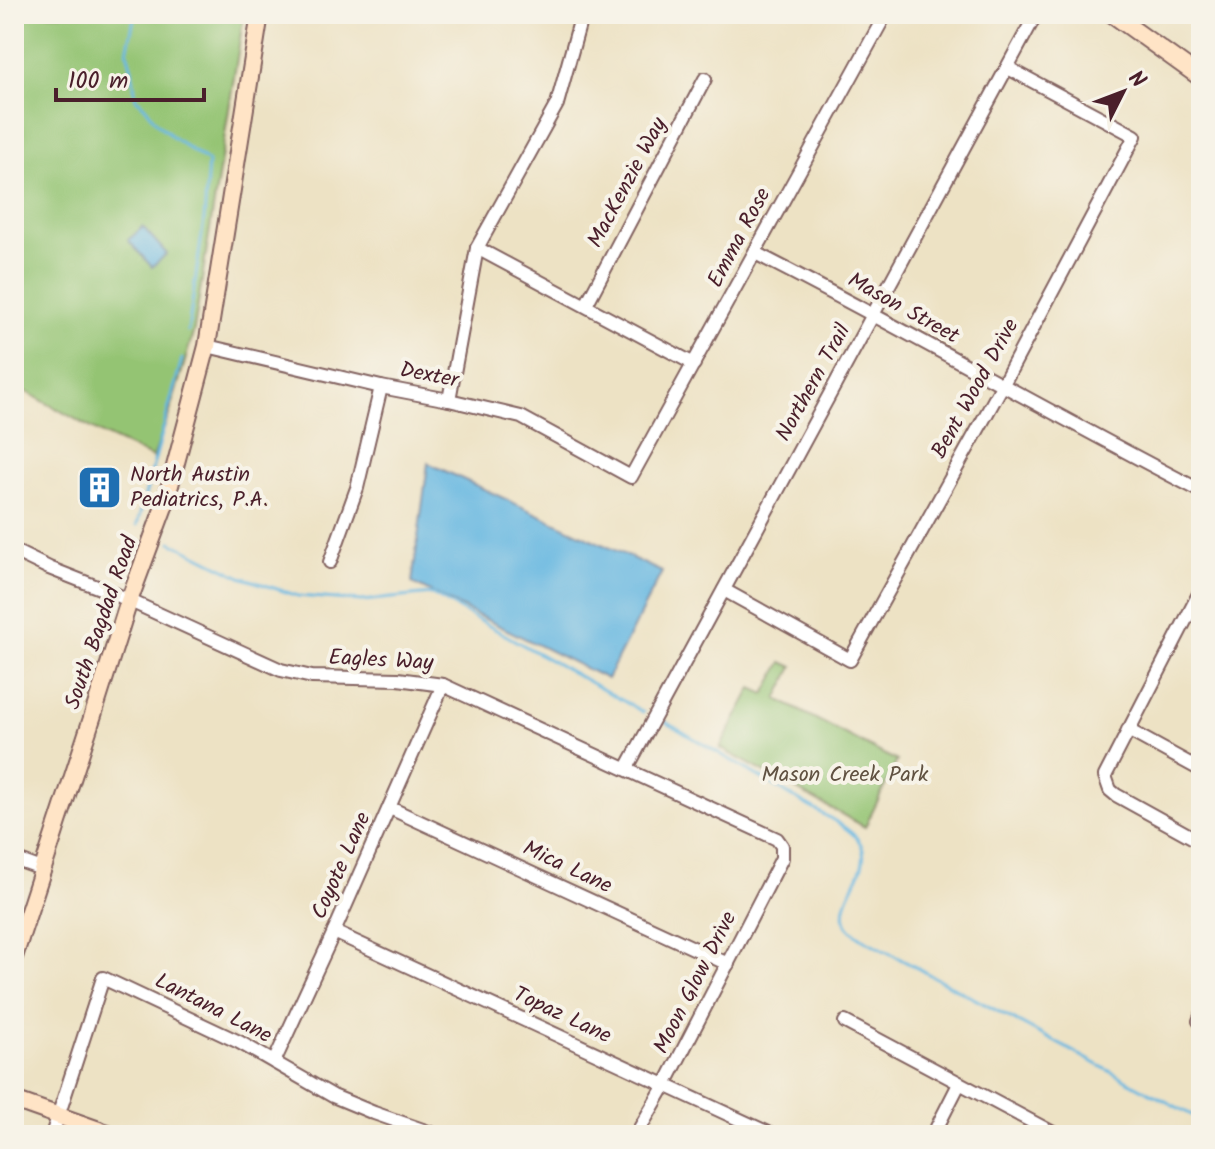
<svg xmlns="http://www.w3.org/2000/svg" width="1215" height="1149" font-family="Kalam,sans-serif">
<style>
.green{fill:#94c473;stroke:#6f724f;stroke-width:2}
.water{fill:#66b7e1;stroke:#586b86;stroke-width:2}
.lines{fill:none;stroke-linecap:round;stroke-linejoin:round}
.stream{stroke:#66b7e1;stroke-width:3}
.street-casing{stroke:#836361;stroke-width:16}
.secondary-casing{stroke:#836361;stroke-width:20}
.street{stroke:#fff;stroke-width:12}
.secondary{stroke:#ffe4c6;stroke-width:16}
.labels{text-anchor:middle;dominant-baseline:central;stroke-width:8;stroke-linejoin:round;paint-order:stroke}
.street-label{font-size:22px;fill:#4a1f2b;stroke:#f7f3e8}
.poi-label{font-size:22px;fill:#4a1f2b;stroke:#f7f3e8;text-anchor:start}
.park-label{font-size:22px;fill:#605141;stroke:#f7f3e8}
</style>
<rect width="100%" height="100%" fill="#f7f3e8"/>
<filter id="ink" filterUnits="userSpaceOnUse"><feTurbulence type="fractalNoise" baseFrequency=".0125" numOctaves="2"/><feDisplacementMap in="SourceGraphic" scale="16" xChannelSelector="R" yChannelSelector="G"/><feConvolveMatrix kernelMatrix="1 2 1 2 8 2 1 2 1" color-interpolation-filters="sRGB"/></filter>
<filter id="wash" filterUnits="userSpaceOnUse"><feTurbulence type="fractalNoise" baseFrequency=".006" numOctaves="4" result="noise"/><feDisplacementMap in="SourceGraphic" scale="32" xChannelSelector="R" yChannelSelector="G"/><feGaussianBlur stdDeviation="1.8" result="paint"/><feColorMatrix in="noise" values="0 0 0 0 0 0 0 0 0 0 0 0 0 0 0 0 0 1.4 0 .05"/><feComposite in="paint" operator="in"/></filter>
<g filter="url(#wash)">
<rect width="100%" height="100%" fill="#ede2c4"/>
<g class="green">
<polygon points="14,14 244,14 194,330 170,412 153,458 106,436 14,385"/>
<polygon points="782,662 793,667 777,699 897,761 865,827 720,748 752,688 765,694"/>
</g>
<g class="water">
<polygon points="143,227 167,254 152,267 128,240"/>
<polygon points="428,463 662,572 607,679 412,583"/>
</g>
<g class="lines">
<g class="stream">
<path d="M135 14 127 52 132 69 136 99C150 108 150 117 160 126 164 130 168 132 171 136L208 162 204 220 188 331"/>
<polyline points="137,525 182,359"/>
<polyline points="171,542 241,577 298,596 362,601 432,594 643,712"/>
<path d="M664 721C710 748 757 775 803 803 817 811 851 828 859 841 877 868 835 897 846 923 849 930 857 935 863 939L1201 1120"/>
</g>
</g>
</g>
<g filter="url(#ink)">
<g class="lines">
<defs>
<g id="street">
<polyline points="477,248 694,364"/>
<path d="M755 253C905 329 1051 414 1201 491"/>
<polyline points="586,305 705,79"/>
<polyline points="207,346 381,387 449,400 521,417 631,477 883,19 875,14"/>
<polyline points="449,400 477,248 557,104 582,14"/>
<polyline points="14,551 49,568 115,594 281,670 312,677 398,679 443,685 777,839 782,846 782,858 665,1085 636,1135"/>
<polyline points="330,562 357,488 381,387"/>
<polyline points="724,590 850,660 1002,386 1135,136 1008,68"/>
<polyline points="1201,590 1105,776 1110,790 1116,795 1201,842"/>
<polyline points="1128,730 1201,770"/>
<polyline points="627,768 1035,16"/>
<polyline points="390,808 728,964"/>
<polyline points="14,859 42,869"/>
<polyline points="334,932 773,1135"/>
<polyline points="1201,1016 1199,1021 1201,1022"/>
<polyline points="845,1022 1057,1135"/>
<polyline points="274,1062 334,932 443,685"/>
<polyline points="52,1135 103,978 239,1042 333,1096 374,1113 437,1135"/>
<polyline points="933,1135 959,1084"/>
</g>
<g id="secondary">
<polyline points="1112,14 1201,78"/>
<polyline points="14,957 93,715 129,601 165,504 207,346 260,14"/>
<polyline points="14,1100 113,1135"/>
</g>
</defs>
<use href="#street" class="street-casing"/>
<use href="#secondary" class="secondary-casing"/>
<use href="#street" class="street"/>
<use href="#secondary" class="secondary"/>
</g>
</g>
<defs>
<symbol id="building-square" viewBox="-11 -11 22 22"><rect x="-9" y="-9" width="18" height="18" rx="4" fill="#1f6fb2" stroke="#f7f3e8"/><path d="M-4-6H4V6H1V3H-1V6H-4ZM-2.5-4.3h1.7v1.8h-1.7ZM.8-4.3h1.7v1.8H.8ZM-2.5-1h1.7V.8h-1.7ZM.8-1h1.7V.8H.8Z" fill="#fff"/></symbol>
</defs>
<g fill-rule="evenodd">
<use href="#building-square" x="74" y="462" width="51" height="51"/>
</g>
<g class="labels">
<g class="street-label">
<text transform="translate(628 183) rotate(-62)">MacKenzie Way</text>
<text transform="translate(740 238) rotate(-62)">Emma Rose</text>
<text transform="translate(903 309) rotate(29)">Mason Street</text>
<text transform="translate(429 376) rotate(11)">Dexter</text>
<text transform="translate(814 383) rotate(-61)">Northern Trail</text>
<text transform="translate(976 389) rotate(-61)">Bent Wood Drive</text>
<text transform="translate(102 623) rotate(-71)">South Bagdad Road</text>
<text transform="translate(381 661) rotate(3)">Eagles Way</text>
<text transform="translate(342 866) rotate(-66)">Coyote Lane</text>
<text transform="translate(567 868) rotate(25)">Mica Lane</text>
<text transform="translate(696 983) rotate(-63)">Moon Glow Drive</text>
<text transform="translate(213 1009) rotate(27)">Lantana Lane</text>
<text transform="translate(562 1016) rotate(25)">Topaz Lane</text>
</g>
<g class="poi-label">
<text x="130" y="475">North Austin<tspan x="130" dy="25">Pediatrics, P.A.</tspan></text>
</g>
<g class="park-label">
<text x="845" y="775">Mason Creek Park</text>
</g>
</g>
<rect width="1215" height="1149" fill="none" stroke="#f7f3e8" stroke-width="48"/>
<g transform="translate(1123 92) rotate(48)" stroke="#f7f3e8" stroke-width="6" paint-order="stroke">
<path d="M0-6L14 30L0 20L-14 30Z" fill="#4a1f2b"/>
<text y="-12" font-size="22" font-weight="bold" text-anchor="middle" fill="#4a1f2b">N</text>
</g>
<path d="M56 88v12h148v-12" fill="none" stroke="#4a1f2b" stroke-width="4"/>
<text x="68" y="88" font-size="24" fill="#4a1f2b" stroke="#f7f3e8" stroke-width="6" paint-order="stroke">100 m</text>
</svg>
